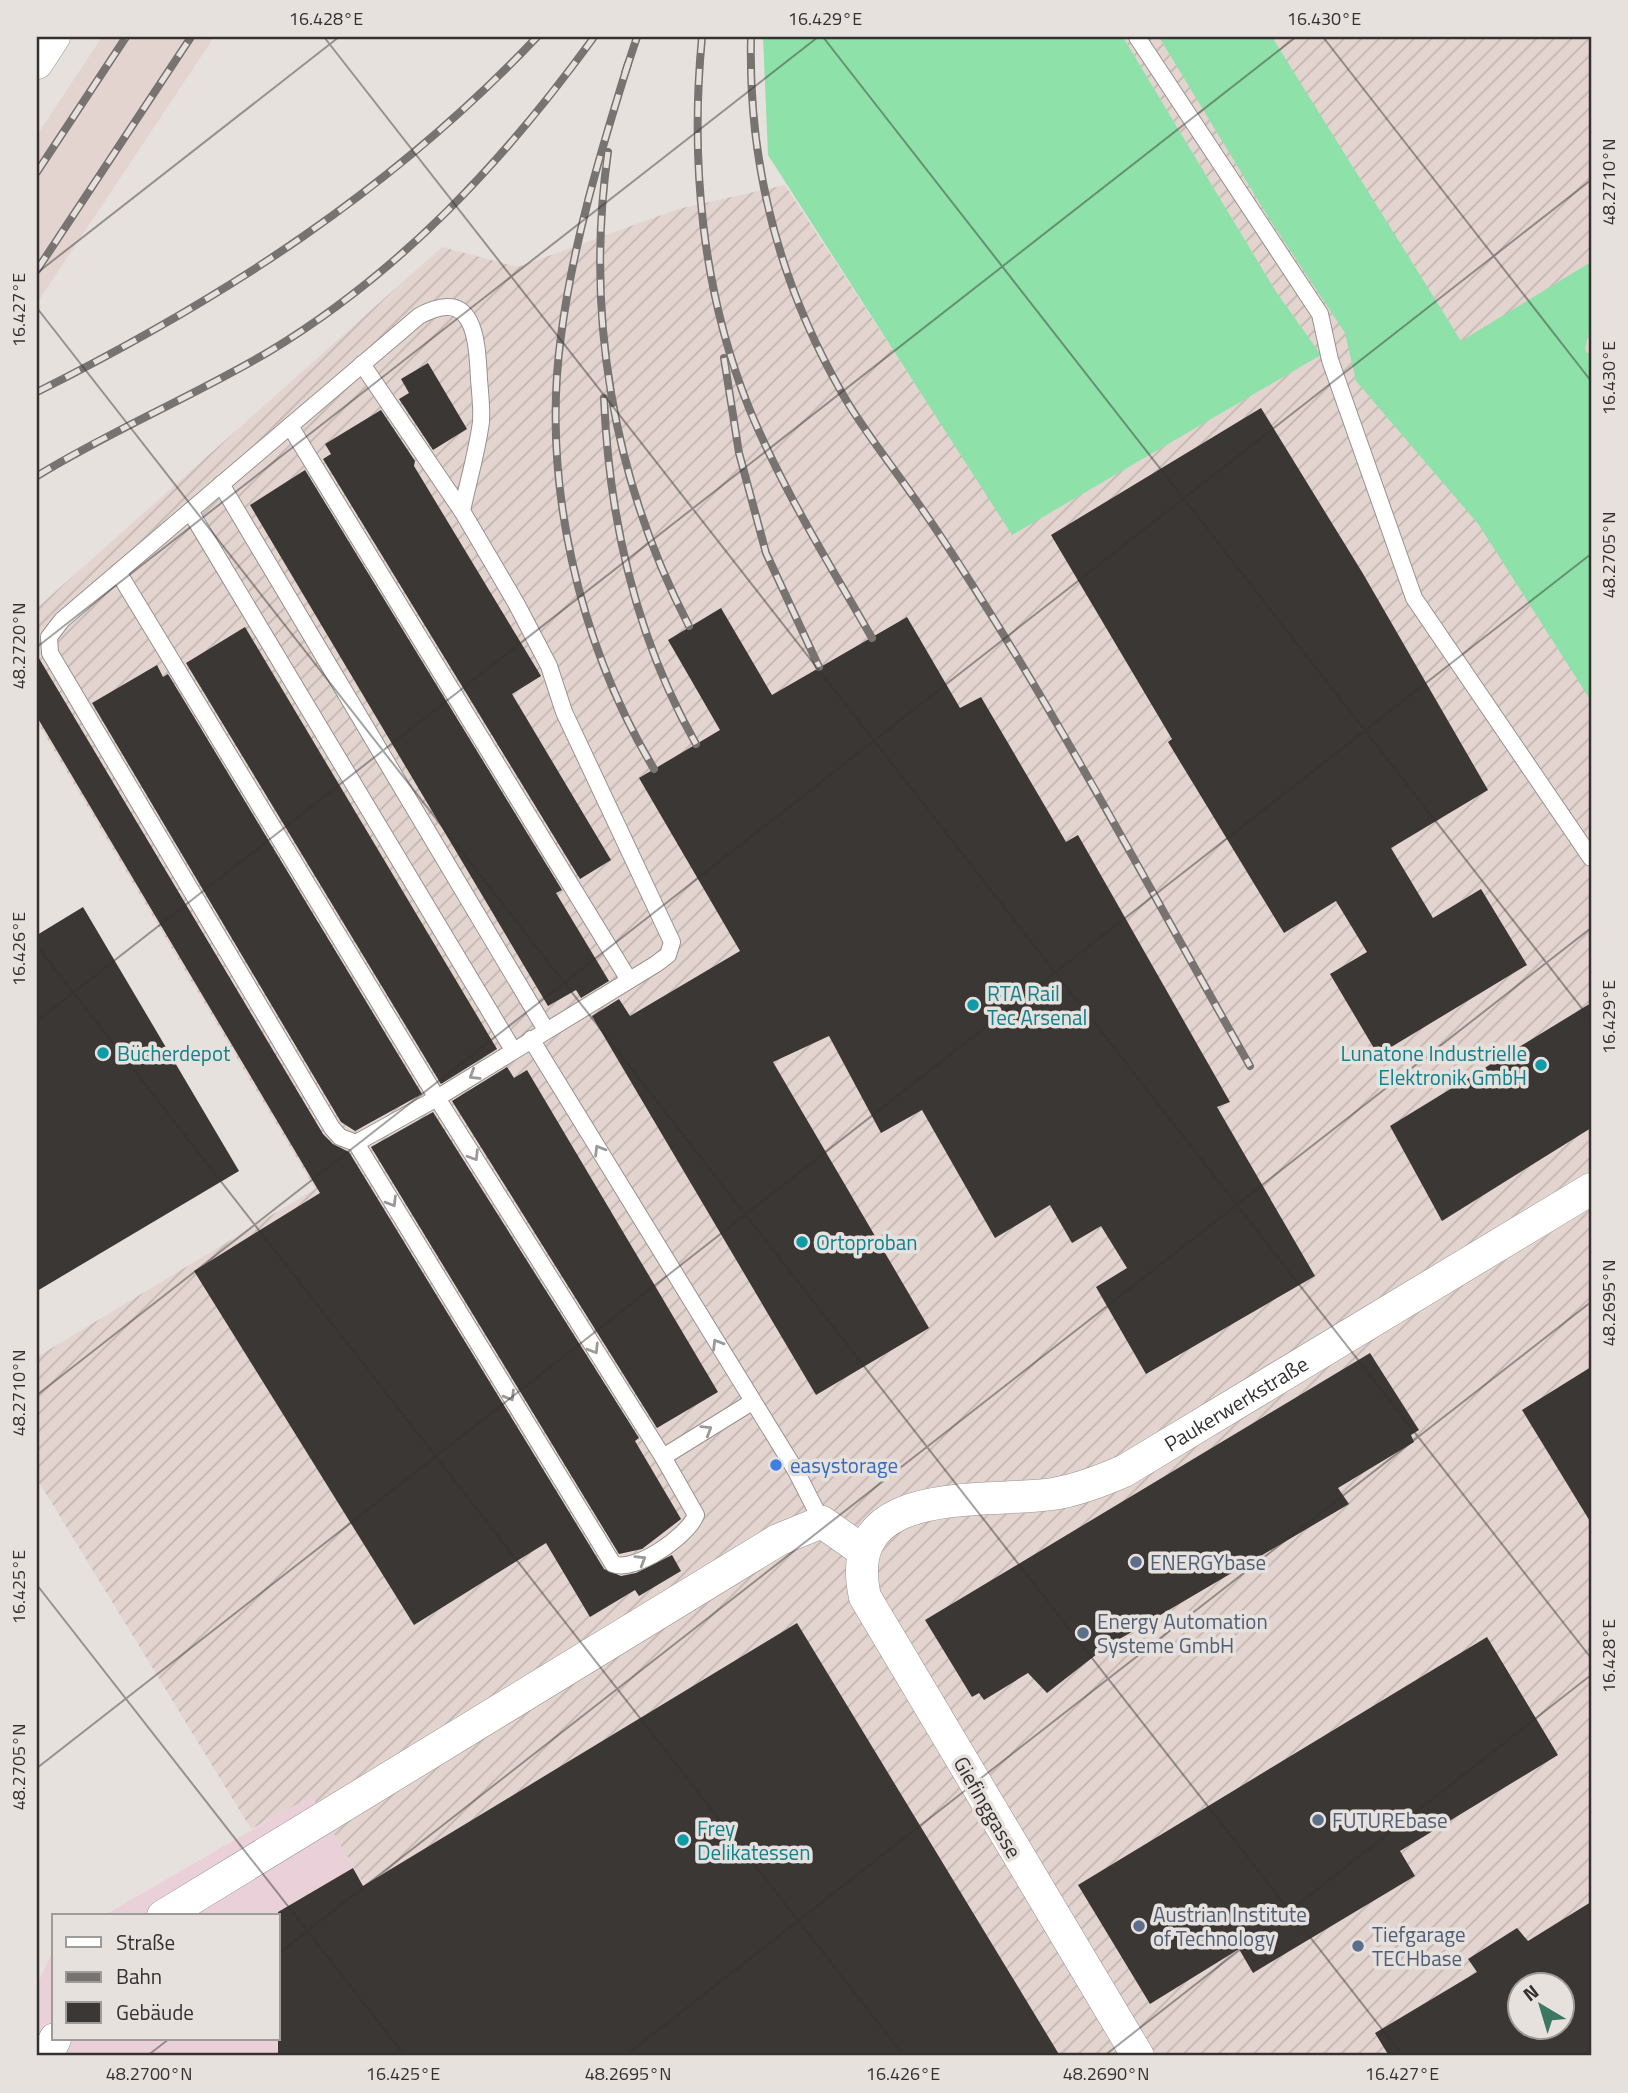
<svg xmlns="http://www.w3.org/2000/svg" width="1628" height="2093" font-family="'Titillium Web',sans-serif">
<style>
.commercial{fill:#ead1d9}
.industrial{fill:url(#industrial-furrows);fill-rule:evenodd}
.built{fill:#e3d4cf}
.grass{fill:#8ee1a8}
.building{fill:#3b3734;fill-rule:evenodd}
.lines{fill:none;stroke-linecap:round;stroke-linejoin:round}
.lane-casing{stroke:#97928f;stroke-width:18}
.street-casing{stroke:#97928f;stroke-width:33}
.lane{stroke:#fff;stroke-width:16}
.street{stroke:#fff;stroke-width:32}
.rail-casing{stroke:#777371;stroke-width:8}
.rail{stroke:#e7e1de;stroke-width:5;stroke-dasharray:16;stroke-linecap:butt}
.oneway{stroke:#9a9898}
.ticks{fill:none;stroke:#343130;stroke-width:2;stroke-opacity:0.45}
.culture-dot{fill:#0f9aa8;stroke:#e7e1de;stroke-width:2.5}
.shop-dot{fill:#3f7fe0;stroke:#e7e1de;stroke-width:2.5}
.service-dot{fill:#5c6f8a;stroke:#e7e1de;stroke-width:2.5}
.labels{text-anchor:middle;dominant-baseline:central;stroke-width:7;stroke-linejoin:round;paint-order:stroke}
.culture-label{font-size:21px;fill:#0d838f;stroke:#e7e1de;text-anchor:start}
.street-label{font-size:21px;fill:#343130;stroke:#e7e1de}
.shop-label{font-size:21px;fill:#366cbe;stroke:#e7e1de;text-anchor:start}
.service-label{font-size:21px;fill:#4e5e75;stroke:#e7e1de;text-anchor:start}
.neatline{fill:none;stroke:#343130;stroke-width:2.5}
.ticks-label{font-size:18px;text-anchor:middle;fill:#343130}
</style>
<defs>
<pattern id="industrial-furrows" width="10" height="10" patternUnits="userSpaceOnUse" patternTransform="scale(1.75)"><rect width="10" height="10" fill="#e3d4cf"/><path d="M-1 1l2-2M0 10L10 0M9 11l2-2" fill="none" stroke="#c3b6b2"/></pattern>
</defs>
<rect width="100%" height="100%" fill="#e7e1de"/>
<polygon class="commercial" points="312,1795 465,2056 37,2056 37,1985 54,1948 54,2039 278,2039 278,1916 103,1916"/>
<path class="industrial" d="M1123 37H1591V2056H465L312 1796 251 1829 37 1479V1357L315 1189 37 722V608L442 247 518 267 678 209 785 185 1013 534 1320 355 1275 290ZM1520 1984H1562V2026H1520Z"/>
<polygon class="built" points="102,37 214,37 37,303 37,135"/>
<g class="grass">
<polygon points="763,37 1123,37 1275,290 1321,355 1012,535 768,155"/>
<polygon points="1159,37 1272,37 1461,341 1591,262 1591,323 1585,349 1591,360 1591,701 1479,525 1356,381 1345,333 1270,220"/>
</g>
<g class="building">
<polygon points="428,363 467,429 433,450 399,399 409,393 401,379"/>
<polygon points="1261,408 1362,572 1488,790 1391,848 1433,918 1481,889 1527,965 1378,1055 1330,974 1367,952 1336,901 1284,933 1168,742 1172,739 1051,535"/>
<polygon points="381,410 415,461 414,466 541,676 512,694 611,860 580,879 323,459 331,454 325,444"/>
<polygon points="305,470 562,890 556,893 609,981 581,998 576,990 548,1006 250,505"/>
<polygon points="721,608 772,695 907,617 960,708 981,697 1066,842 1078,835 1230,1102 1217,1107 1315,1276 1146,1374 1096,1287 1127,1268 1101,1226 1072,1243 1050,1205 995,1238 922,1110 881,1133 829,1036 773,1062 929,1328 816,1395 592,1016 619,999 630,1016 740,951 639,778 720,730 668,640"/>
<polygon points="245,627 497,1049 441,1084 186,663"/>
<polygon points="37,655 323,1134 333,1144 349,1152 604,1569 621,1576 636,1573 672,1555 681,1571 639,1596 635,1590 590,1617 546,1543 414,1625 194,1271 320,1193 37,717"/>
<polygon points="157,665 163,677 168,674 422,1094 355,1131 341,1122 92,703"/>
<polygon points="83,907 239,1171 37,1291 37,935"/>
<polygon points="1591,1003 1591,1128 1442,1221 1390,1126"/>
<polygon points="507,1067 514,1078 527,1070 718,1392 657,1428 452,1101"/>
<polygon points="433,1112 639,1438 635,1441 681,1519 642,1549 619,1554 371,1147"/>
<polygon points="1370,1353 1419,1430 1411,1435 1414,1442 1338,1488 1349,1504 1106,1647 1047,1693 1028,1673 984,1700 979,1693 972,1697 925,1620"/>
<polygon points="1591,1367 1591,1523 1522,1410"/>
<polygon points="797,1623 1060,2056 278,2056 278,1912 353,1868 363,1886"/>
<polygon points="1487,1637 1558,1755 1400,1851 1415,1876 1253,1973 1239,1949 1150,2004 1078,1885"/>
<path d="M1591 1902V2056H1389L1375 2033 1477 1972 1468 1959 1517 1928 1528 1941ZM1520 1984H1562V2026H1520Z"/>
</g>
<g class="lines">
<defs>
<g id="lane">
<polyline points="1137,37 1320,314 1330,360 1414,598 1591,858"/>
<polyline points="362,364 462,511"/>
<polyline points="290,426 629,980"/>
<polyline points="221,484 546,1030"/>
<polyline points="190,511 513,1050"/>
<path d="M118 572 437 1098 663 1457 696 1515C688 1536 635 1573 613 1564L356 1143 340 1137 332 1128 50 653 49 637 62 620 419 316C475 285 477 340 479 379 480 393 482 408 481 422 477 452 468 482 462 511L516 603 549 666 564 712 672 942 668 955 656 964 437 1098 356 1143"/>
<polyline points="531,1039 796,1471 822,1522"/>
<polyline points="663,1457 752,1402"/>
</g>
<g id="street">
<polyline points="37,63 54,37"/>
<polyline points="163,1916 778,1540 822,1522 863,1551"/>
<polyline points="47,2056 55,2039"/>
<path id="s1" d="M1138 2056 865 1597C839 1482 983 1504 1053 1494 1078 1490 1101 1481 1124 1471L1591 1189"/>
</g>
</defs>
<use href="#lane" class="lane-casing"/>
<use href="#street" class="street-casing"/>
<use href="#lane" class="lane"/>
<use href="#street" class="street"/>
<defs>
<g id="rail">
<path d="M702 37C690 162 702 291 749 408 782 489 829 563 872 638"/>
<path d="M751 37C748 164 779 283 842 393 863 430 891 464 915 499 952 551 986 606 1019 660 1100 793 1173 931 1250 1066"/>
<path d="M628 64C600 154 573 243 561 336 541 482 579 644 654 769"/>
<polyline points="625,73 637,37"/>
<path d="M608 152C585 314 613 480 689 626"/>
<polyline points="37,172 126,37"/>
<polyline points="37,270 191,37"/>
<polyline points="724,358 739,453 766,553 819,667"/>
<path d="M37 392C224 298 392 190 537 37"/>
<path d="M604 398C609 519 636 638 696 744"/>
<path d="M37 476C112 430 194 396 270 351 402 271 504 161 594 37"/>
</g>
</defs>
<use href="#rail" class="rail-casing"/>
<use href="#rail" class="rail"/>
</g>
<defs><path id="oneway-chevron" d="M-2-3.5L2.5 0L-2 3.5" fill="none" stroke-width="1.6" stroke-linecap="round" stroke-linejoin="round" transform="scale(1.75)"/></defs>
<g class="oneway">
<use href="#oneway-chevron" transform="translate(474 1075) rotate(148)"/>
<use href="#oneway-chevron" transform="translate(599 1150) rotate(-121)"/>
<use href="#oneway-chevron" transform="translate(474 1156) rotate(58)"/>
<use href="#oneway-chevron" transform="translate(392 1202) rotate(59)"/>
<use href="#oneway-chevron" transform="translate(717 1344) rotate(-121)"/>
<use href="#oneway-chevron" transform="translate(594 1349) rotate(58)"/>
<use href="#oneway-chevron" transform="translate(510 1396) rotate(59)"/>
<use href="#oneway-chevron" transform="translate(707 1430) rotate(-32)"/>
<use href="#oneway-chevron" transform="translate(641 1560) rotate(-31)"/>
</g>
<path class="ticks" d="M324 37 1591 1658M823 37 1591 1020M1323 37 1591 381M37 273 339 37M37 308 1403 2056M37 647 818 37M37 946 904 2056M37 1021 1296 37M37 1395 1591 180M37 1585 405 2056M37 1768 1591 554M278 1954 1591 928M147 2056 169 2039M625 2056 1591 1302M1104 2056 1591 1675M1582 2056 1591 2049"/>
<g class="culture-dot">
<circle cx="973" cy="1005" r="7"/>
<circle cx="103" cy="1053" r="7"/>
<circle cx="1541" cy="1065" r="7"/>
<circle cx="802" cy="1242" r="7"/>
<circle cx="683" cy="1840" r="7"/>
</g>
<circle class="shop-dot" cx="776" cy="1465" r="7"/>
<g class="service-dot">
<circle cx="1136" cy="1562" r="7"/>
<circle cx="1083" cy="1633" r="7"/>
<circle cx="1318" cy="1820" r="7"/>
<circle cx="1139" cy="1926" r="7"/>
<circle cx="1358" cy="1946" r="7"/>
</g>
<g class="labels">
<g class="culture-label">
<text x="987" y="993">RTA Rail<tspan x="987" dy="24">Tec Arsenal</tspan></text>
<text x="117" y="1053">Bücherdepot</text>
<text x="1527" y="1053" text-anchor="end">Lunatone Industrielle<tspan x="1527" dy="24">Elektronik GmbH</tspan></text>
<text x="816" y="1242">Ortoproban</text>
<text x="697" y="1828">Frey<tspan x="697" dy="24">Delikatessen</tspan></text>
</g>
<g class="street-label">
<text stroke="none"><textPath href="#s1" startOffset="994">Paukerwerkstraße</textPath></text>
<text transform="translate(988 1807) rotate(60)">Giefinggasse</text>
</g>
<g class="shop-label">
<text x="790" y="1465">easystorage</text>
</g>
<g class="service-label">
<text x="1150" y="1562">ENERGYbase</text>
<text x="1097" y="1621">Energy Automation<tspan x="1097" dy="24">Systeme GmbH</tspan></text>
<text x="1332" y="1820">FUTUREbase</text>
<text x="1153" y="1914">Austrian Institute<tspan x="1153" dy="24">of Technology</tspan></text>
<text x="1372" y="1934">Tiefgarage<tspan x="1372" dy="24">TECHbase</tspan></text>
</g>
</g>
<rect width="1628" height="2093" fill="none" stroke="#e7e1de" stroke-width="77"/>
<rect x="52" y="1914" width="228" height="126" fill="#e7e1de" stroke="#9f9b98" stroke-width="2"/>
<rect x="66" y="1937" width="35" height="10" fill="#ffffff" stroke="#9f9b98" stroke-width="2"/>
<text x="116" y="1950" font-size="21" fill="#343130">Straße</text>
<rect x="66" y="1972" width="35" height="10" fill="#777371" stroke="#9f9b98" stroke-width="2"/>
<text x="116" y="1984" font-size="21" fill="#343130">Bahn</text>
<rect x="66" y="2002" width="35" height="21" fill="#3b3734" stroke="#9f9b98" stroke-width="2"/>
<text x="116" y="2020" font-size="21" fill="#343130">Gebäude</text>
<g transform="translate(1541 2006) rotate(322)"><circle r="33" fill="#e7e1de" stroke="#9f9b98" stroke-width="2"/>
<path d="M0-5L12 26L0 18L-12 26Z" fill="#3b7762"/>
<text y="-10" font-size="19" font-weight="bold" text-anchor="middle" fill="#343130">N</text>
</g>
<rect x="38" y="38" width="1552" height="2016" class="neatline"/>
<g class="ticks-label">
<text x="326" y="25">16.428°E</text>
<text x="825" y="25">16.429°E</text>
<text x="1324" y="25">16.430°E</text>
<text transform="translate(1609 182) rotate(-90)" y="6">48.2710°N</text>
<text transform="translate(19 310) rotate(-90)" y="6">16.427°E</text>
<text transform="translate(1609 378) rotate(-90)" y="6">16.430°E</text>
<text transform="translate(1609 555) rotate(-90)" y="6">48.2705°N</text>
<text transform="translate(19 646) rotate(-90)" y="6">48.2720°N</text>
<text transform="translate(19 949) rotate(-90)" y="6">16.426°E</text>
<text transform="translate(1609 1017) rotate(-90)" y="6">16.429°E</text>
<text transform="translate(1609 1303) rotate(-90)" y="6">48.2695°N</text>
<text transform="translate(19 1393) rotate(-90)" y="6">48.2710°N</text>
<text transform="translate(19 1587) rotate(-90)" y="6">16.425°E</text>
<text transform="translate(1609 1656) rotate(-90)" y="6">16.428°E</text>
<text transform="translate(19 1767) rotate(-90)" y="6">48.2705°N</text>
<text x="149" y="2080">48.2700°N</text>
<text x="403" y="2080">16.425°E</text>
<text x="628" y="2080">48.2695°N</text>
<text x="903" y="2080">16.426°E</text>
<text x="1106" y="2080">48.2690°N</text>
<text x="1402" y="2080">16.427°E</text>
</g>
</svg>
